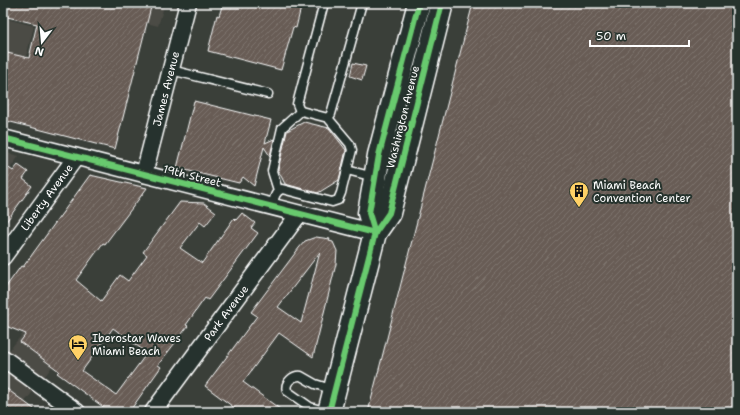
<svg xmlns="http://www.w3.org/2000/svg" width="740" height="415" font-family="'Shantell Sans',sans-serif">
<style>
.built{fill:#4c4b45}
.building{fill:url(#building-hatch);stroke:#fff;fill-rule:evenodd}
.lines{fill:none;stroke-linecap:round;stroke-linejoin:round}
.lane-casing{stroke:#fff;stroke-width:11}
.street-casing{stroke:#fff;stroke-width:19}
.secondary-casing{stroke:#fff;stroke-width:25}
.lane{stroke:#26332d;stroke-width:8}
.street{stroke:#26332d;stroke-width:16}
.secondary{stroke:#26332d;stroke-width:22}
.cycleway-casing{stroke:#26332d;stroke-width:8}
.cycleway{stroke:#67ca6e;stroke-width:6}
.labels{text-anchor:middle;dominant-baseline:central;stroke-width:4;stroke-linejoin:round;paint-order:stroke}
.street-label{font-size:11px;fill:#fff;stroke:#26332d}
.poi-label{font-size:11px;fill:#fff;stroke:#26332d;text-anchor:start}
</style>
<defs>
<pattern id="building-hatch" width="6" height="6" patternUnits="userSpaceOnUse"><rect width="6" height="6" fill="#675b54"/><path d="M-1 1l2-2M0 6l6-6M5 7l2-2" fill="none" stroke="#7e746e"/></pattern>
</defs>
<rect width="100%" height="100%" fill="#3a3f39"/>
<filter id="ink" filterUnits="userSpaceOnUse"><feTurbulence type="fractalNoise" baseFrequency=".025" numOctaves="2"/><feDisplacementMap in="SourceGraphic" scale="8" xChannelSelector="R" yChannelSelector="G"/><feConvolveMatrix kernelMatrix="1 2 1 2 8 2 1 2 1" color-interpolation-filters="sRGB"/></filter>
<g filter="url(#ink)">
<g class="built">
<polygon points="70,3 165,3 158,26"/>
<polygon points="3,18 34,26 3,146"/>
<polygon points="3,152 19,156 3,178"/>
<polygon points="60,288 92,315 17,412 3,412 3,358"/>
</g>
<g class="building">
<polygon points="3,3 152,3 115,149 3,120 3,52 29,58 37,24 3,16"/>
<polygon points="223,3 302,3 296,28 293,27 281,70 208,51 217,15 219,16"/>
<polygon points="473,3 737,3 737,412 368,412"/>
<polygon points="353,63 366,66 362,80 350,76"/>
<polygon points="194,101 271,120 265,143 274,139 270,156 264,147 254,186 243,177 239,183 177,168"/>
<polygon points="304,122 329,128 346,150 339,180 318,193 285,184 278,170 287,131"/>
<polygon points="3,164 13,171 18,165 28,172 23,179 32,186 3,226"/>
<path d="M90 175 147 188 105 244 103 243 76 280 101 301 120 275 128 281 147 255 143 252 180 202 204 203 216 212 205 226 200 222 180 248 202 263 234 218 236 220 242 213 255 223 251 228 258 233 208 300 205 298 186 325 188 326 158 365 161 367 129 412H110L57 373 59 371 20 342 26 334 3 325V291L21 266 23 267ZM113 328 147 353 116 395 82 371Z"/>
<path d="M316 237 330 239 329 241 333 242 337 251 336 264 313 357 279 333 243 382 284 412H240L205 386 257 316 251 312 299 248 305 241ZM320 252 301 323 278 307Z"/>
<polygon points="3,386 38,412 3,412"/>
</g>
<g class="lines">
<defs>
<g id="lane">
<polyline points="324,3 297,104 299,109 301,111 328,118 331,114 362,3"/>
<polyline points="171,70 268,94"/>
<polyline points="347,170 374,177"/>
<polyline points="278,190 272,171 282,128 301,111"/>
<path d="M272 207C274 200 274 192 282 189L332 202 338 200 341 193 352 150 350 144 328 118"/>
<path d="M328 412 310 407 287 391C284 382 294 375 301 376L315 384 334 390"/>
</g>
<g id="street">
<polyline points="3,138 375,233"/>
<path id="s1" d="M144 174 188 3"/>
<path id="s2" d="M3 257 76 157"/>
<polyline points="3,358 77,412"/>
<path id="s3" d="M153 412 299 214"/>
</g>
<g id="secondary">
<polyline points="375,233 369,213 379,155 419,3"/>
<polyline points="329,412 375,233 389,213 442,3"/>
</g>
</defs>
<use href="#lane" class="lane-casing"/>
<use href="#street" class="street-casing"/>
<use href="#secondary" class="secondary-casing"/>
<use href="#lane" class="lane"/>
<use href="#street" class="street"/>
<use href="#secondary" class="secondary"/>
<defs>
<g id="cycleway">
<polyline points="3,138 375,233"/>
<polyline points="375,233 369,213 379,155 419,3"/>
<polyline points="329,412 375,233 389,213 442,3"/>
</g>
</defs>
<use href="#cycleway" class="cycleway-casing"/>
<use href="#cycleway" class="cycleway"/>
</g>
</g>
<defs>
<symbol id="building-pin" viewBox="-11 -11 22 30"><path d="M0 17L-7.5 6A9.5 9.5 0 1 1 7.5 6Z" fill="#ffd166" stroke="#26332d"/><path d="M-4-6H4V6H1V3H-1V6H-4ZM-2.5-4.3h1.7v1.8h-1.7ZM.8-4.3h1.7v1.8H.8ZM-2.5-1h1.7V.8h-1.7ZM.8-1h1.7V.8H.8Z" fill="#111"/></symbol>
<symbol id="hotel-pin" viewBox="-11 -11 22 30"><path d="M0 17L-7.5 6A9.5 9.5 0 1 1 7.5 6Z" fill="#ffd166" stroke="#26332d"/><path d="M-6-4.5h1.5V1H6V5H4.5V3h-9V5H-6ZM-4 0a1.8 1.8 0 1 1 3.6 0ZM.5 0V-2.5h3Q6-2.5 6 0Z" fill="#111"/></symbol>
</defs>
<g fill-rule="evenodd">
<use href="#building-pin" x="568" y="180" width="22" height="30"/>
<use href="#hotel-pin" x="67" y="333" width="22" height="30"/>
</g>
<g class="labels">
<g class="street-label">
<text stroke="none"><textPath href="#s1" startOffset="88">James Avenue</textPath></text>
<text transform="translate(403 117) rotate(-76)">Washington Avenue</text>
<text transform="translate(192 176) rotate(14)">19th Street</text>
<text stroke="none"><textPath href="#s2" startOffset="74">Liberty Avenue</textPath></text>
<text stroke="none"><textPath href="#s3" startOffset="123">Park Avenue</textPath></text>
</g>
<g class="poi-label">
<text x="593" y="185">Miami Beach<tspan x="593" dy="13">Convention Center</tspan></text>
<text x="92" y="338">Iberostar Waves<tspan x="92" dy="13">Miami Beach</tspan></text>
</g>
</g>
<rect width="740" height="415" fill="none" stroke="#26332d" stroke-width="16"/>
<rect x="8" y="8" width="724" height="399" fill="none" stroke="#fff" stroke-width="1.5" filter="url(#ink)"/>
<g transform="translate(42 42) rotate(196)" stroke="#26332d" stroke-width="3" paint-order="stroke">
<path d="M0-3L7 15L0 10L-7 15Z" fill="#ffffff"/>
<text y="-6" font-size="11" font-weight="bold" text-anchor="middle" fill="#ffffff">N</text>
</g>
<path d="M590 40v6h99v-6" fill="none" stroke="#ffffff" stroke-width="2"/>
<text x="596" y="40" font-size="12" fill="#ffffff" stroke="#26332d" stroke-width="3" paint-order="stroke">50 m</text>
</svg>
